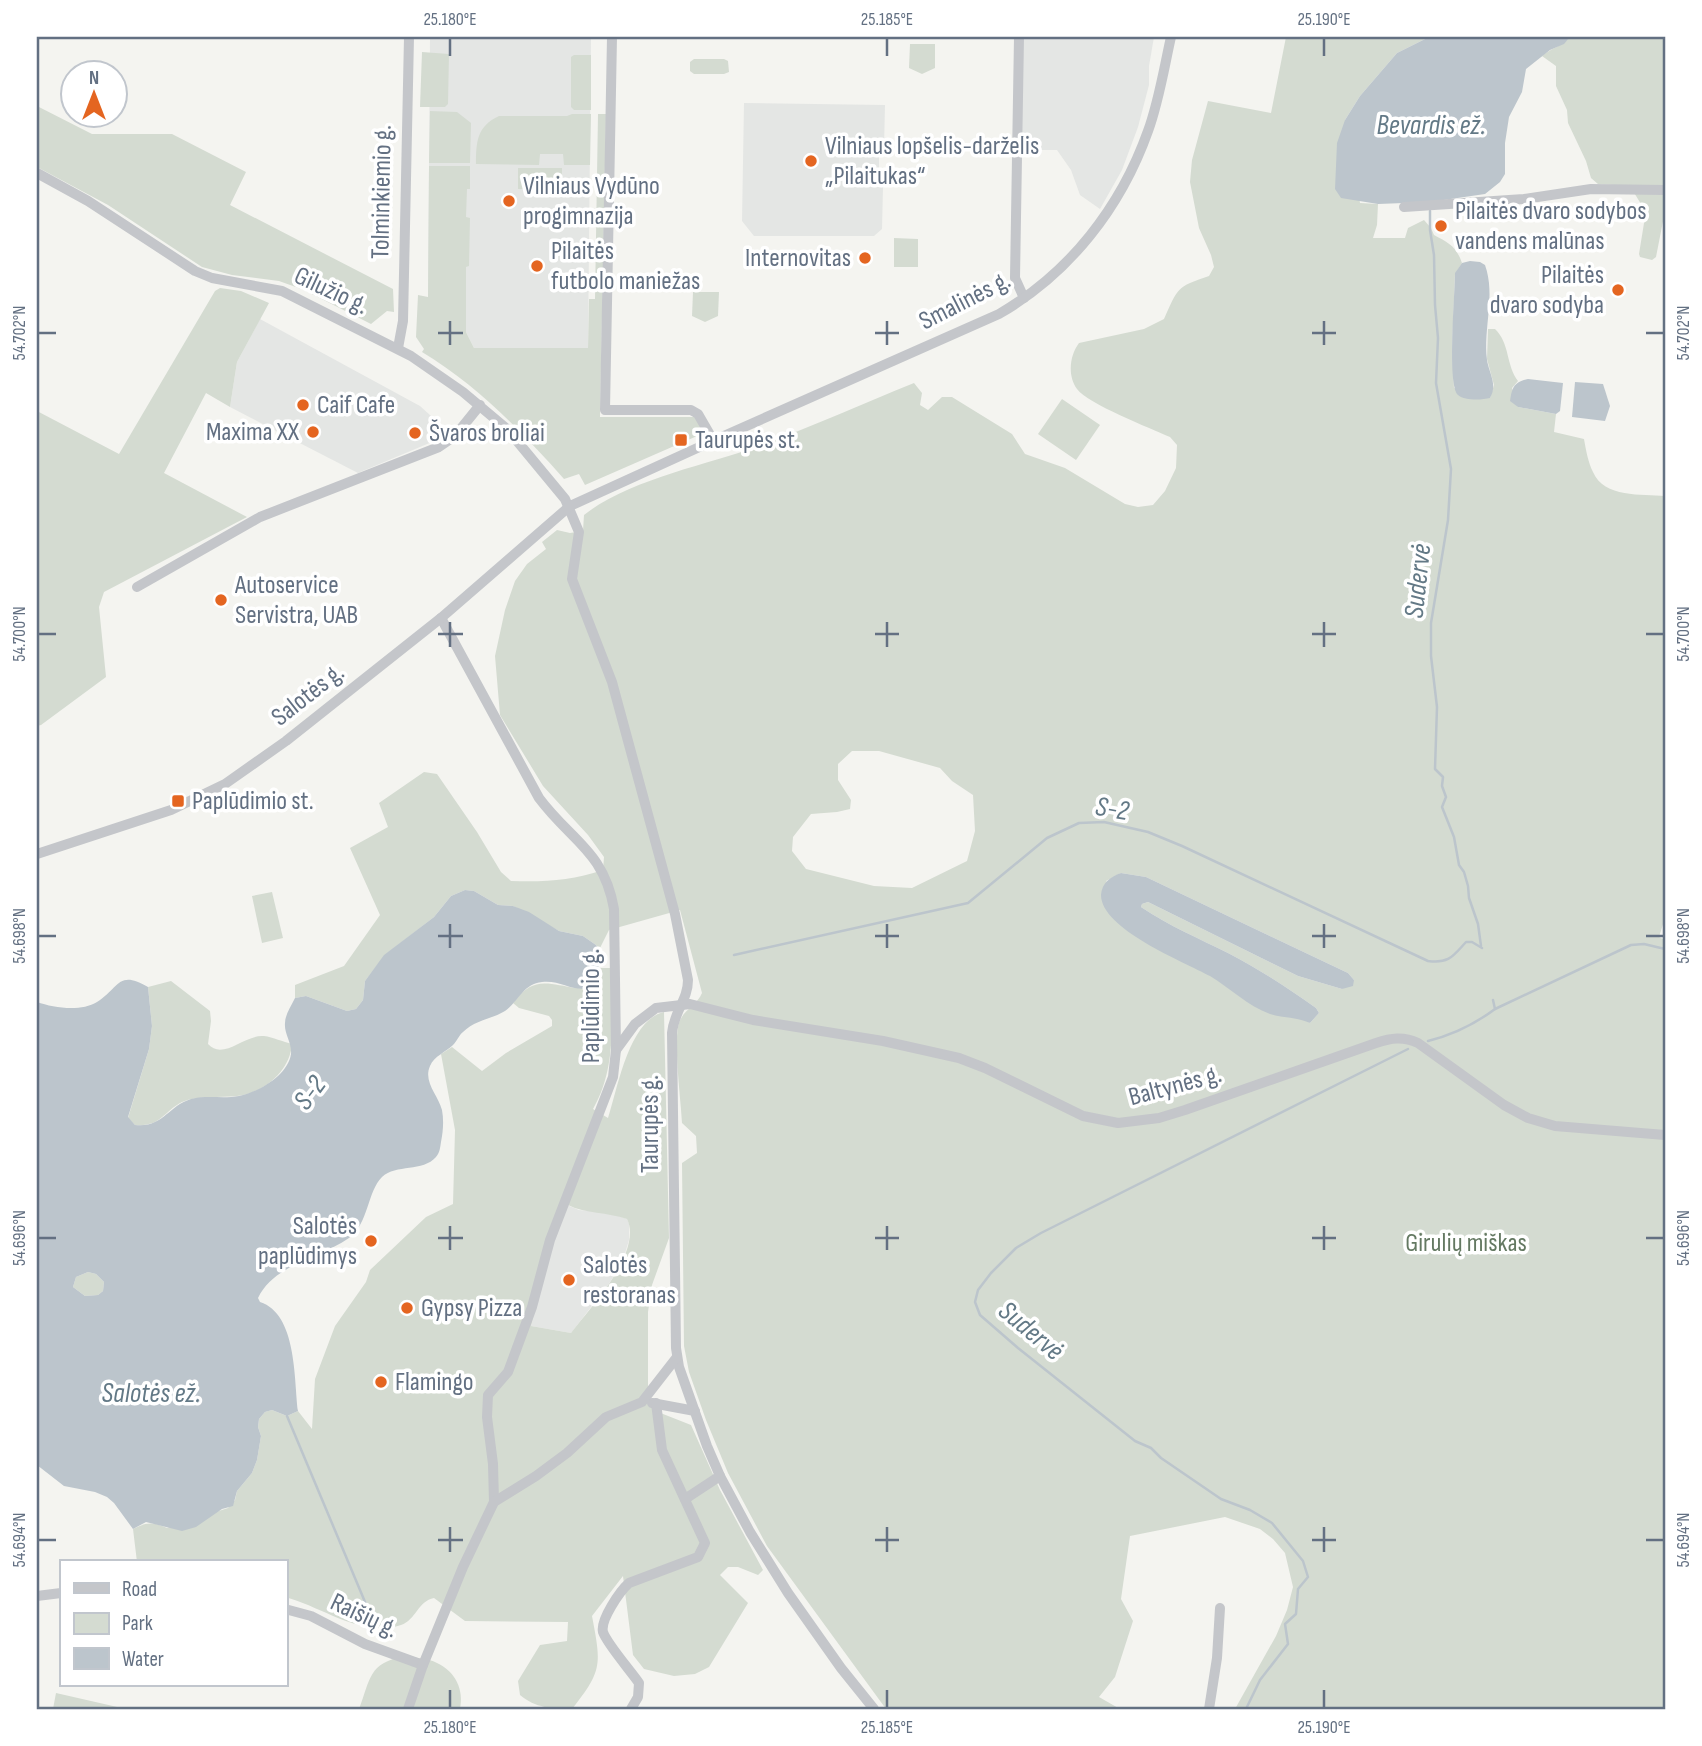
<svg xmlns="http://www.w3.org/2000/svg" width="1702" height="1746" font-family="'Sofia Sans Condensed',sans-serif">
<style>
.built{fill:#e4e6e4}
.green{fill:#d4dbd1;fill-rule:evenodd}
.water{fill:#bcc5cc;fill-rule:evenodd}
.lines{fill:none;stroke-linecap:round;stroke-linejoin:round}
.stream{stroke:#bcc5cc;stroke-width:2.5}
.street{stroke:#c4c6ca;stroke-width:10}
.ticks{fill:none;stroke:#637082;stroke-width:2.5}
.poi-dot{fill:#e46520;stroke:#fff;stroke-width:2.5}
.labels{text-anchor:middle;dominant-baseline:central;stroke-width:7;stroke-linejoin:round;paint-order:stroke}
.poi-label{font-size:26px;fill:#637082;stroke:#fff;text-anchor:start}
.street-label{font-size:26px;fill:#637082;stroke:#fff}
.park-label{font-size:26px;fill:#647962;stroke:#fff}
.water-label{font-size:28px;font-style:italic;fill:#637986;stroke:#fff}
.neatline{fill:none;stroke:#637082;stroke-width:2.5}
.ticks-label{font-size:18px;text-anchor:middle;fill:#637082}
</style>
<rect width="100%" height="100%" fill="#f4f4f0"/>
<g class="built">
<polygon points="430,37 591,37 588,349 474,348 466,332 465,299 428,298"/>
<polygon points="1023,37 1154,37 1149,66 1149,85 1138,127 1122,170 1100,209 1080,195 1071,170 1057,150 1021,150"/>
<polygon points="744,103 885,105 884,148 879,148 879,186 883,187 882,229 874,236 754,236 742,221"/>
<polygon points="260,319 420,406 451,434 358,473 230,407 237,362"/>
<polygon points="567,1205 579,1210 611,1213 627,1219 629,1224 629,1240 622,1263 608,1285 571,1333 531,1326 551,1248"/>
</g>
<g class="green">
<path d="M1286 37H1429L1397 53 1360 96 1345 120 1360 203 1378 204 1377 225 1373 238H1405L1408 228 1424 220 1431 228 1434 235C1449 243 1456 246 1462 263L1455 274 1452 348 1454 388 1490 398 1494 385 1487 359 1488 329H1495C1510 343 1506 366 1518 381L1512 388 1518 407 1556 414 1554 432 1584 439C1586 450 1588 462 1593 472 1604 498 1642 494 1665 496V918L1659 937 1665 940V1709H1235L1276 1636 1287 1610 1293 1587 1285 1553 1273 1539 1260 1529 1225 1517 1130 1536 1121 1599 1133 1621 1115 1677 1099 1697 1120 1709H886L767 1546 728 1473 706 1420 689 1372 684 1346 682 1163 697 1153 696 1136 682 1123C681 1101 673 1041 679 1023 683 1010 697 1005 702 993L680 910 609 930 599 950 596 945 583 936 559 931 513 906 498 905 474 891 465 890 451 896 434 917 385 955 365 981 363 1000 356 1009 347 1011 306 996 295 998V985L344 966 380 915 350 848 388 827 379 803 424 772 437 774 477 832 501 872 511 881C544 882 571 881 603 870L604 857 588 835 543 786 500 715 495 656 505 610 515 581 527 564 546 549 542 542 557 530 570 533 583 531 584 515C628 480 706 465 759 446 811 427 862 404 914 383L922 393 920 405 928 410 942 397H952L1012 434 1025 454 1065 468 1125 504 1138 507 1153 505 1165 491 1176 468 1177 445 1170 437C1150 428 1088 404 1077 389 1067 375 1070 355 1079 343L1144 329 1164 319C1178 288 1176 287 1209 276L1214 267 1211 255 1199 228 1190 182 1192 160 1208 101 1271 113ZM852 751H879L940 768 952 781 973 795 975 831 967 861 912 888 874 886 806 869 792 851 793 837 811 814 837 812 850 809 851 800 838 780V764ZM1121 873 1146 877 1348 973 1354 980 1342 989 1298 976 1148 902 1142 904 1141 907C1169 926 1198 938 1228 953 1259 969 1288 988 1316 1008L1319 1013 1310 1023C1296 1012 1275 1017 1259 1008 1202 974 1155 926 1106 881Z"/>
<path d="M1570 37H1665V211L1656 257 1652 260 1640 257 1639 254 1645 217 1644 209 1630 186 1598 184 1591 178 1586 161 1568 123 1567 110 1556 86V66L1542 56C1551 48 1563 46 1570 37Z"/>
<polygon points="910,44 935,44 935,68 922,74 909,68"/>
<polygon points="422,52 449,54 448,104 445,107 420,107"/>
<polygon points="574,55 591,55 591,110 574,110 571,107 571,57"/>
<polygon points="694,59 724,59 728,61 729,72 724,74 694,74 690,71 690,62"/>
<polygon points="37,106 92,134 172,134 246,172 230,205 393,289 394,312 387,311 371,324 304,290 279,281 232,275 202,267 108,205 37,167"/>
<polygon points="430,111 457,112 471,123 470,163 429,163"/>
<path d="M572 114H591L590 165H564L563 154H540L539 165 476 164C476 142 477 126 499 116H567Z"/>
<path d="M598 114H606L600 417H695L704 433 585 485 579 474 564 479C522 432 477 385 422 352L424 349 416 337 418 295 428 297 429 166H470V189H467L466 217 470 218 469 266 466 267V332L474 348H588L589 299H595Z"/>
<polygon points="518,168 562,168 562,190 518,189"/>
<polygon points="894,238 918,239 918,267 894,267"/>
<polygon points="220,288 241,291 269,303 237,362 230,407 206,393 164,473 247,517 104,592 99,607 106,677 41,725 37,726 37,411 119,454 215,291"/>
<polygon points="693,292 719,292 718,316 705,322 692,316"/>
<polygon points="1062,399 1100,425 1076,460 1038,434"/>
<polygon points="272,892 283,938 262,943 252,896"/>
<path d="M600 968H611C611 1016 618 1066 593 1109L608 1118C618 1087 629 1020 664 1012L669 1238 652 1285 648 1312V1401L658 1412 691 1425 720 1490 763 1570 758 1575 738 1567H728L720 1575 748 1603 709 1667 695 1674 674 1676 644 1669 633 1655 623 1576 592 1616C601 1664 603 1670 572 1709 553 1709 535 1708 520 1695L518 1681 540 1645 567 1641 568 1622 465 1621 434 1598C418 1601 416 1620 401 1625 361 1638 323 1607 285 1597V1562H137L133 1529C147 1522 153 1522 167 1528L228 1508 235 1500 237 1491 252 1473 257 1460 261 1436 258 1427 259 1419 265 1412 272 1410 287 1416 298 1411 312 1429 315 1379 335 1326 366 1282 370 1270 426 1217 453 1204 455 1130 441 1054 452 1047 482 1071 506 1053 552 1026V1020L549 1016 519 1008 513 1003C533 975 548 984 577 988 583 989 591 985 598 983ZM568 1205C586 1214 607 1212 627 1219 643 1252 590 1308 571 1333L531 1326 551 1248Z"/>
<path d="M171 981 210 1011 211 1021 208 1044C223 1061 245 1034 264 1036 273 1037 283 1042 292 1044 290 1071 264 1093 237 1096 219 1098 198 1095 182 1102 163 1112 161 1127 135 1125L128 1118 149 1049 152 1026 148 987Z"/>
<polygon points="88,1272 96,1274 104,1282 103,1291 98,1295 85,1296 73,1287 76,1277"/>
<path d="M404 1656C414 1658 428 1658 437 1663 456 1672 464 1690 460 1709H359C371 1678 368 1664 404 1656Z"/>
<polygon points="56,1693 126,1709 53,1709"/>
</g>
<g class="water">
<polygon points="1429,37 1570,37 1564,44 1550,50 1526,69 1522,92 1509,117 1505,143 1505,174 1500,182 1485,194 1430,202 1378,204 1341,198 1335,189 1337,143 1345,120 1360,96 1397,53"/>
<path d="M1470 261 1480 262 1485 265C1496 296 1483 328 1487 360 1489 373 1498 385 1490 398 1482 400 1465 401 1458 395 1447 384 1455 293 1455 273L1462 263Z"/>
<path d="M1528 379 1563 383 1560 411 1556 414 1518 407 1510 401C1512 387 1514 382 1528 379Z"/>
<polygon points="1575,382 1603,384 1610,406 1605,421 1572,417"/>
<path d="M1121 873 1146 877 1348 973 1354 980 1353 986 1342 989 1298 976 1148 902 1142 904 1141 907C1169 926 1198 938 1228 953 1259 969 1288 988 1316 1008L1319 1013 1310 1023C1297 1017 1283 1018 1270 1014 1248 1006 1230 988 1210 976 1184 962 1101 929 1101 895 1102 883 1110 877 1121 873Z"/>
<path d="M465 890 474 891 498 905 513 906 529 912 559 931 583 936 596 945 599 950 598 983C579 998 563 979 542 982 523 984 519 1001 505 1011 492 1019 475 1020 463 1032 459 1035 457 1041 453 1045 446 1052 434 1056 430 1066 423 1082 438 1095 442 1110 444 1121 443 1132 441 1142 440 1148 440 1152 436 1157 423 1172 396 1164 382 1177 367 1192 369 1223 349 1238 321 1258 274 1264 258 1298L260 1302C297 1314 294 1379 298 1411L287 1416 272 1410 265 1412 259 1419 258 1427 261 1436 257 1460 252 1473 237 1491 233 1506 222 1509 196 1527 182 1531 146 1522 133 1529 114 1503 107 1497 95 1492 64 1486 37 1465V1002C54 1008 81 1012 97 1002 119 988 118 969 148 987L152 1026 149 1049 128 1117 135 1125C163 1128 168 1106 191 1099 206 1095 224 1099 239 1096 259 1092 288 1075 291 1054 292 1042 284 1034 285 1023 285 1015 291 1006 295 998L306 996 347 1011 356 1009 363 1000 365 981 384 955 434 917 451 896ZM88 1272 96 1274 104 1282 103 1291 98 1295 85 1296 73 1287 76 1277Z"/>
</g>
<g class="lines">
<g class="stream">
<polyline points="1430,211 1430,230 1434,255 1435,305 1438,338 1436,383 1451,469 1448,520 1431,623 1431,656 1437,707 1435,769 1443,777 1442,786 1446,797 1442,807 1454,837 1459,865 1464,872 1468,886 1469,898 1478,924 1481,946"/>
<path d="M734 955 968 903 1047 838 1079 823 1104 822 1148 832 1182 846 1428 961C1449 964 1453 956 1466 942H1472L1482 948"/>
<polyline points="1495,1009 1631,945 1644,944 1665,949"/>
<path d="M1428 1041C1452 1035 1475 1024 1495 1009L1493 1000"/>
<polyline points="287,1416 373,1621"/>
<polyline points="1246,1709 1260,1680 1288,1644 1285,1624 1296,1614 1298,1589 1308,1577 1303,1561 1272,1523 1250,1510 1221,1499 1161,1458 1151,1448 1135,1441 1018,1348 980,1315 975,1302 978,1290 991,1273 1016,1248 1041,1233 1408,1049"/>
</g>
<g class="street">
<polyline points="612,37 605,410 691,410 698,414 713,440"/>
<polyline points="1019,37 1015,278 1024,298"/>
<path d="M37 173 88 201 195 271 212 278 282 291 411 356 463 392 507 429 565 499 579 532 572 579 612 682 675 914 688 980C688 1000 674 1011 672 1033L676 1348 679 1367 707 1446 720 1476 750 1532 788 1593 841 1668 874 1709"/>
<polyline points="1404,207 1524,199 1591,189 1665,190"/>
<polyline points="398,348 403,321 409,37"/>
<polyline points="137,587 260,517 439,447 455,436 480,405"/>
<path d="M441 618 539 798C571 841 604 851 614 909L616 1050 613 1077 550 1240 532 1307 508 1372 488 1395 487 1417 493 1464 494 1502"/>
<path d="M37 854 171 810 225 784 286 741 441 618 570 506 717 439 999 314C1070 273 1121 207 1148 131 1159 101 1164 68 1171 37"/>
<path d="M616 1050 635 1024 656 1008 690 1004 753 1020 883 1041 959 1058 985 1068 1083 1116 1118 1123 1159 1118 1185 1110 1376 1043C1391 1038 1403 1036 1418 1043L1504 1105 1528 1118 1555 1126 1665 1135"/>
<polyline points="652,1403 695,1411"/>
<polyline points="685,1499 720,1476"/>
<polyline points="37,1596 61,1593"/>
<polyline points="285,1609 311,1616 365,1644 423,1665"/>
<polyline points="408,1709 423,1665 463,1567 494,1502 536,1476 567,1453 606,1417 642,1402 677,1357"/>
<path d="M631 1709 638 1697 639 1683C631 1671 607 1644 603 1632 600 1620 620 1591 629 1583L698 1557 705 1543 662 1450 656 1403"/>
<polyline points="1209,1709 1217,1658 1220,1608"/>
</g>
</g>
<path class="ticks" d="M450 38V56M887 38V56M1324 38V56M450 321V345M887 321V345M1324 321V345M38 333H56M438 333H463M875 333H899M1312 333H1336M1646 333H1664M450 622V647M887 622V647M1324 622V647M38 634H56M438 634H463M875 634H899M1312 634H1336M1646 634H1664M450 924V948M887 924V948M1324 924V948M38 936H56M438 936H463M875 936H899M1312 936H1336M1646 936H1664M450 1226V1250M887 1226V1250M1324 1226V1250M38 1238H56M438 1238H463M875 1238H899M1312 1238H1336M1646 1238H1664M450 1527V1552M887 1527V1552M1324 1527V1552M38 1540H56M438 1540H463M875 1540H899M1312 1540H1336M1646 1540H1664M450 1690V1708M887 1690V1708M1324 1690V1708"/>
<g class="poi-dot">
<circle cx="811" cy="161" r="7"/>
<circle cx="509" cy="201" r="7"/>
<circle cx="1441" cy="226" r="7"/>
<circle cx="865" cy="258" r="7"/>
<circle cx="537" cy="266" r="7"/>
<circle cx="1618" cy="290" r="7"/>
<circle cx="303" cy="405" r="7"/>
<circle cx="313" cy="432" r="7"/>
<circle cx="415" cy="433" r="7"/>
<rect x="674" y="433" width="14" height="14" rx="3.5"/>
<circle cx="221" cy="600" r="7"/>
<rect x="171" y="794" width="14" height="14" rx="3.5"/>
<circle cx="371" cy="1241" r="7"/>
<circle cx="569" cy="1280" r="7"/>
<circle cx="407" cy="1308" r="7"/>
<circle cx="381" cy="1382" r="7"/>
</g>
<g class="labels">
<g class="poi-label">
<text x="825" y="146">Vilniaus lopšelis-darželis<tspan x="825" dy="30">„Pilaitukas“</tspan></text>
<text x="523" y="186">Vilniaus Vydūno<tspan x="523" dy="30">progimnazija</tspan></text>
<text x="1455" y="211">Pilaitės dvaro sodybos<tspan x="1455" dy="30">vandens malūnas</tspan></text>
<text x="551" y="251">Pilaitės<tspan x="551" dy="30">futbolo maniežas</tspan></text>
<text x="851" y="258" text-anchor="end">Internovitas</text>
<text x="1604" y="275" text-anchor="end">Pilaitės<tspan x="1604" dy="30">dvaro sodyba</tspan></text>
<text x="317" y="405">Caif Cafe</text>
<text x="299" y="432" text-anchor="end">Maxima XX</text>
<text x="429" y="433">Švaros broliai</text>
<text x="695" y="440">Taurupės st.</text>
<text x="235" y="585">Autoservice<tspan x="235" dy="30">Servistra, UAB</tspan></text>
<text x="192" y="801">Paplūdimio st.</text>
<text x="357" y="1226" text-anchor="end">Salotės<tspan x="357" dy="30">paplūdimys</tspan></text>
<text x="583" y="1265">Salotės<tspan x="583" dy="30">restoranas</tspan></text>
<text x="421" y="1308">Gypsy Pizza</text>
<text x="395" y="1382">Flamingo</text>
</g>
<g class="street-label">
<text transform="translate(382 192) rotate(-89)">Tolminkiemio g.</text>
<text transform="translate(331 291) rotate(25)">Gilužio g.</text>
<text transform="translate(965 301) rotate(-27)">Smalinės g.</text>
<text transform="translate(308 695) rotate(-38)">Salotės g.</text>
<text transform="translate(591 1006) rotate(-90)">Paplūdimio g.</text>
<text transform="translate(1175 1086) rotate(-15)">Baltynės g.</text>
<text transform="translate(650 1124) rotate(-90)">Taurupės g.</text>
<text transform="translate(364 1616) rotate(25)">Raišių g.</text>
</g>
<g class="park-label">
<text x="1466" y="1243">Girulių miškas</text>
</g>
<g class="water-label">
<text x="1431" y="125">Bevardis ež.</text>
<text transform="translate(1418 581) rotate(-84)">Sudervė</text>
<text transform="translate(1112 809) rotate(10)">S-2</text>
<text transform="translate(310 1093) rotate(-53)">S-2</text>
<text transform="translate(1031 1331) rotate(40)">Sudervė</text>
<text x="151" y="1393">Salotės ež.</text>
</g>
</g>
<rect width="1702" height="1746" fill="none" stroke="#ffffff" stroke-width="77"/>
<rect x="60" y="1560" width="228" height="126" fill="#ffffff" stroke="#c1c6cd" stroke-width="2"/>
<rect x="74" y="1583" width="35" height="10" fill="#c4c6ca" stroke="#c1c6cd" stroke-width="2"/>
<text x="122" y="1596" font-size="21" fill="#637082">Road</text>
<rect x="74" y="1613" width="35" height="21" fill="#d4dbd1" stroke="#c1c6cd" stroke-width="2"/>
<text x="122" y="1630" font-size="21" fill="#637082">Park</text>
<rect x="74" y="1648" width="35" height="21" fill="#bcc5cc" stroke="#c1c6cd" stroke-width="2"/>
<text x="122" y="1666" font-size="21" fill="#637082">Water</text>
<g transform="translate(94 94)"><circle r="33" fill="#ffffff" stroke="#c1c6cd" stroke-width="2"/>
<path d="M0-5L12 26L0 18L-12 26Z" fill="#e46520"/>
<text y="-10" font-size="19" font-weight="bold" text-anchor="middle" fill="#637082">N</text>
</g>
<rect x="38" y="38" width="1626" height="1670" class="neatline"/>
<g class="ticks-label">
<text x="450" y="25">25.180°E</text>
<text x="887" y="25">25.185°E</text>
<text x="1324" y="25">25.190°E</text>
<text transform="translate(19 333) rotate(-90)" y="6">54.702°N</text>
<text transform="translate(1683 333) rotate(-90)" y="6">54.702°N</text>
<text transform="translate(19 634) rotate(-90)" y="6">54.700°N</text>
<text transform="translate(1683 634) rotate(-90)" y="6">54.700°N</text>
<text transform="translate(19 936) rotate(-90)" y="6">54.698°N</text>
<text transform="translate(1683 936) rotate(-90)" y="6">54.698°N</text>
<text transform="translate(19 1238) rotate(-90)" y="6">54.696°N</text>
<text transform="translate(1683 1238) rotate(-90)" y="6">54.696°N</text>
<text transform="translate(19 1540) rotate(-90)" y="6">54.694°N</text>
<text transform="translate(1683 1540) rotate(-90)" y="6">54.694°N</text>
<text x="450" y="1733">25.180°E</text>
<text x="887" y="1733">25.185°E</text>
<text x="1324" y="1733">25.190°E</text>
</g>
</svg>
